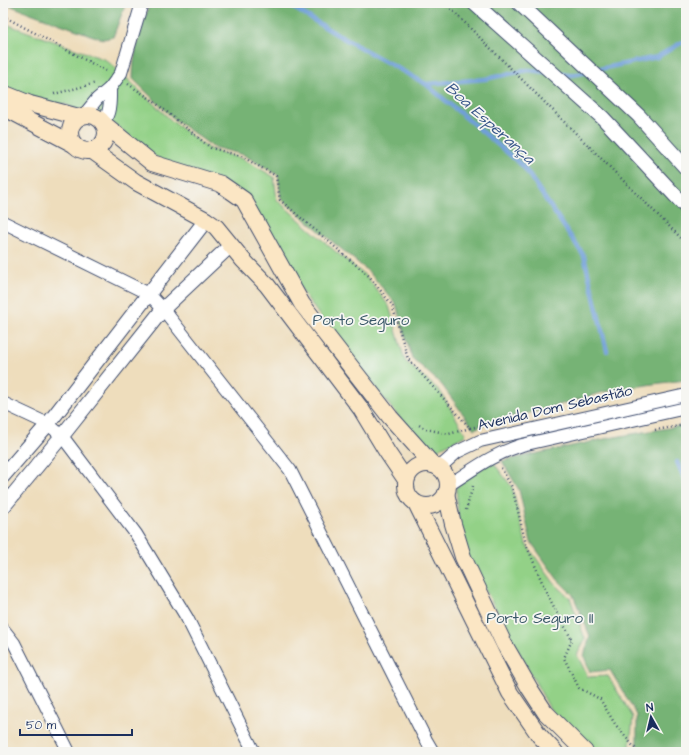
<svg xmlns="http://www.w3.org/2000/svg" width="689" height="755" font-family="'Architects Daughter',sans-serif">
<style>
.green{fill:#93d187;stroke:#578072}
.forest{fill:#76b374;stroke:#487169}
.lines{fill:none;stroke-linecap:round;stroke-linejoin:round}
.stream{stroke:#6f9fd9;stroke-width:4.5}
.minor-casing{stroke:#3b496c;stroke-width:14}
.tertiary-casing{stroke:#3b496c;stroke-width:16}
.secondary-casing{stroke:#3b496c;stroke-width:18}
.path{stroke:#3b496c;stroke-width:2.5;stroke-dasharray:1 3;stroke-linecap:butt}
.minor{stroke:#fff;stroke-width:12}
.tertiary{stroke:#fff;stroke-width:14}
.secondary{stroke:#fbe6c4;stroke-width:16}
.labels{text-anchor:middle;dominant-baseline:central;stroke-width:3.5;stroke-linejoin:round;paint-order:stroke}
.park-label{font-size:15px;fill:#395868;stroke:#f6f6f2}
.street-label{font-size:15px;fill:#1b2f5e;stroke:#f6f6f2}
.water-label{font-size:16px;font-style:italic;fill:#385689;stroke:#f6f6f2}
</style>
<rect width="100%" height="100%" fill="#f6f6f2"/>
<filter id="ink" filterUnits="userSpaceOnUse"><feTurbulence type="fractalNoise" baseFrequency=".025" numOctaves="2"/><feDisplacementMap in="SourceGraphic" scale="8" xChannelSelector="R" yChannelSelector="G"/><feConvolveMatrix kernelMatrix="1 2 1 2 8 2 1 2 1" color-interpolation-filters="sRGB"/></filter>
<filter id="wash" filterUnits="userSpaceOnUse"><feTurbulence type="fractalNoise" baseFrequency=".012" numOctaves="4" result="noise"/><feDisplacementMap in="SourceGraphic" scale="16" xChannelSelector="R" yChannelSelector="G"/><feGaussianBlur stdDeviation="0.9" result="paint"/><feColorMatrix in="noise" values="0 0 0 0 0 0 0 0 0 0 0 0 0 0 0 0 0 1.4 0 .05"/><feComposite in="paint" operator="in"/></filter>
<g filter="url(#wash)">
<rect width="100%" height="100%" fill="#eeddbc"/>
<g class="green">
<polygon points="3,23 106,60 121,73 173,122 209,149 243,159 274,177 277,200 336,252 366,276 389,306 405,361 440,391 466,435 429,454 338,342 286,268 246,199 145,152 117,126 86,110 81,112 65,104 54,105 3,90"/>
<polygon points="492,461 512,487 526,544 554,583 570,598 585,639 577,655 588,677 608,676 633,717 630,746 637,752 591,752 550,709 468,558 459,526 456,487"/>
</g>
<g class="forest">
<polygon points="3,3 126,3 113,37 104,39 96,37"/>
<path d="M150 3H686V380L653 384 604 392 538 411 501 419 474 429 442 385 412 358 396 304 369 272 281 199 278 175 244 155 213 147 174 119 133 79C133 50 141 30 150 3Z"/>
<polygon points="686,425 686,752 646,752 637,745 637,715 610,670 590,672 584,656 590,636 573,595 558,580 531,542 519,490 502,461 609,438"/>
</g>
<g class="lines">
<g class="stream">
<polyline points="286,3 336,34 426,84 523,166 584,256 607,351"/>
<polyline points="595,70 657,57 686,40"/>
<polyline points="560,74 572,75 588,72"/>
<polyline points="426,84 485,79 528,70 545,72"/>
<polyline points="677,462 686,482"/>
</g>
</g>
</g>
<g filter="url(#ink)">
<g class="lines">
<defs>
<g id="minor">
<polyline points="84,115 97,99 110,88 121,73 142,3"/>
<path d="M103 122C111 113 110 99 110 88"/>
<polyline points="3,222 149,294 163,309 290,470 426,740 433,752"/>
<polyline points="3,403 48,424 62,436 136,534 187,618 254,752"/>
<polyline points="439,468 457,452 480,441 686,395"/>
<path d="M447 486C474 469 491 455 522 445L686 408"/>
<polyline points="3,629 14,643 69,752"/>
</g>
<g id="tertiary">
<polyline points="474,3 603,118 686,207"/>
<polyline points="519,3 639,116 686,168"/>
<polyline points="3,476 48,424 206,220"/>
<polyline points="3,507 62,436 163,309 231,245"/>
</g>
<g id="secondary">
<polyline points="3,93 30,104 79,117"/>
<polyline points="3,107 75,145"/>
<circle cx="88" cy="133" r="18"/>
<polyline points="104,124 152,163 221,184 244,200 302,304 390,417 433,465"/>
<polyline points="91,150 136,182 206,220 216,227 243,260 267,285 361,409 387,452 406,480"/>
<circle cx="427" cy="485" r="21"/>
<polyline points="446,493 453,524 463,557 504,644 530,689 545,712 585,752"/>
<polyline points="416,503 510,693 539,735 555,752"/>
</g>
</defs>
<use href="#minor" class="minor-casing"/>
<use href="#tertiary" class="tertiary-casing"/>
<use href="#secondary" class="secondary-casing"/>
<g class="path">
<polyline points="445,3 686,243"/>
<polyline points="3,16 106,71"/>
<polyline points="3,73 9,79"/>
<polyline points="128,84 152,100 211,148 241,156 276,176 280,200 369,276 392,305 408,359 470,428 449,434 426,429 419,425"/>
<polyline points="54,94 96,83"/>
<polyline points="470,428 494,423"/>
<polyline points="655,430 686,425"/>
<polyline points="501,468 512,487 526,544 547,594 572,640 564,658 579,688 600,699 615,724 638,752"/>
<polyline points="466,510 473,486"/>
</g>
<use href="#minor" class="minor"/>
<use href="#tertiary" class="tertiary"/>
<use href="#secondary" class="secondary"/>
</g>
</g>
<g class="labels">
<g class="park-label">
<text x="361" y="320">Porto Seguro</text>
<text x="540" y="618">Porto Seguro II</text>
</g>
<g class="street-label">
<text transform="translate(555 408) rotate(-13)">Avenida Dom Sebastião</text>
</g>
<g class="water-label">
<text transform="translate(490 123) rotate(42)">Boa Esperança</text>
</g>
</g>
<rect width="689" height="755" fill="none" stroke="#f6f6f2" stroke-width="16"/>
<g transform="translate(651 717) rotate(352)" stroke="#f6f6f2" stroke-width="3" paint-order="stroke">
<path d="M0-3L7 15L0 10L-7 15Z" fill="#1b2f5e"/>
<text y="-6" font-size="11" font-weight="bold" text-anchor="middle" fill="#1b2f5e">N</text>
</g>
<path d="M20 729v6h112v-6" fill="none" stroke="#1b2f5e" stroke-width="2"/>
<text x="26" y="729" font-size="12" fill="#1b2f5e" stroke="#f6f6f2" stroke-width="3" paint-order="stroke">50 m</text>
</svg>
